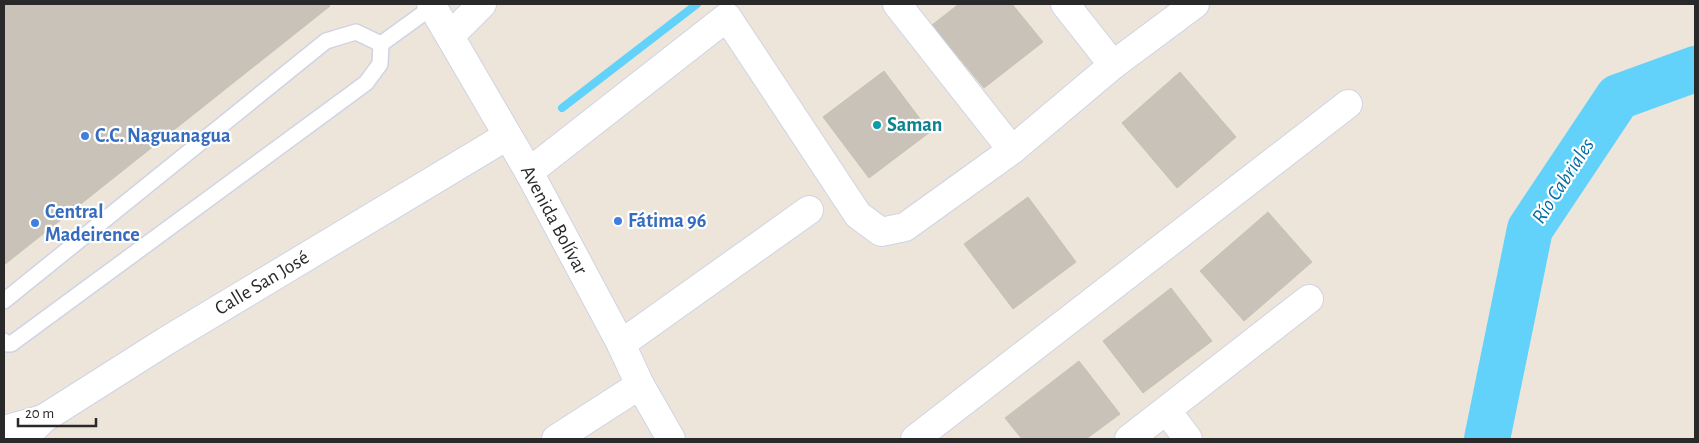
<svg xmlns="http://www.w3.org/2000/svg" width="1699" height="443" font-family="'Alegreya Sans',sans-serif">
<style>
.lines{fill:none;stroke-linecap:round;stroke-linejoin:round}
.stream{stroke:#62d2fa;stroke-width:8}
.river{stroke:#62d2fa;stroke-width:46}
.building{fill:#c8c2b9;stroke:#c8c1b3}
.service-casing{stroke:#cfd3e4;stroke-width:18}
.minor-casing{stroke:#cfd3e4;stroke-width:30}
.service{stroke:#fff;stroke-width:15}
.minor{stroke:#fff;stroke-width:28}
.culture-dot{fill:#0f9aa8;stroke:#fff;stroke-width:2}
.shop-dot{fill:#3f7fe0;stroke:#fff;stroke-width:2}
.labels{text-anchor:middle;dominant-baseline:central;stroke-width:4.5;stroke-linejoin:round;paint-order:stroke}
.culture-label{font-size:20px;font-weight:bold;fill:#0d838f;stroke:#fff;text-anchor:start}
.shop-label{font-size:20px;font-weight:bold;fill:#366cbe;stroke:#fff;text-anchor:start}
.street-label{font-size:20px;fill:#292929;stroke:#fff}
.water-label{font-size:21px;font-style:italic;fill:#016ea6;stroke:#fff}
</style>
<rect width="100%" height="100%" fill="#ede5d9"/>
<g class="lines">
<polyline class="stream" points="562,108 697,4"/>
<polyline class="river" points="1487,439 1530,229 1618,97 1695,69"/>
</g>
<g class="building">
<polygon points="4,4 328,4 330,6 4,265"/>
<polygon points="959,4 1012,4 1043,42 984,88 932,25"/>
<polygon points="884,71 930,132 869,178 823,117"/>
<polygon points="1180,72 1236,137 1177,188 1122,123"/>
<polygon points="1028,197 1076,262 1013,309 964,244"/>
<polygon points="1268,212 1312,262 1244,321 1200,271"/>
<polygon points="1171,288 1212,341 1143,393 1103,341"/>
<polygon points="1079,361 1120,414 1086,439 1022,439 1005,418"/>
</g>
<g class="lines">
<defs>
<g id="service">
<polyline points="381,44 432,7"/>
<polyline points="4,301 326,41 356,32 381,44"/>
<polyline points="4,341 7,344 11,344 366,83 380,64 381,44"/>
</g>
<g id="minor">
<polyline points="431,4 529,172 621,344 640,385 671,439"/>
<polyline points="897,4 1012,150"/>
<polyline points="1065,4 1113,65"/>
<polyline points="450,36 482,4"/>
<polyline points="529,172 727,17 858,215 881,232 905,227 1012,150 1113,65 1195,4"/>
<polyline points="621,344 809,210"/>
<polyline points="1167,411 1188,439"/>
<polyline points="4,430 43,419"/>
<polyline points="23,439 43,419 166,341 507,136"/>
<polyline points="556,439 640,385"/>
<polyline points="915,439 1348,104"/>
<polyline points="1129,439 1309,299"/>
</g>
</defs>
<use href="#service" class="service-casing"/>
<use href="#minor" class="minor-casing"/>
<use href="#service" class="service"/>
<use href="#minor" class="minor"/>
</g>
<circle class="culture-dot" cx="877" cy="125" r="5"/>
<g class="shop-dot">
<circle cx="85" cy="136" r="5"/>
<circle cx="618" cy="221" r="5"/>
<circle cx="35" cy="223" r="5"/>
</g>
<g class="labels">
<g class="culture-label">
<text x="887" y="125">Saman</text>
</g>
<g class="shop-label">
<text x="95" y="136">C.C. Naguanagua</text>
<text x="45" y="212">Central<tspan x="45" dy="23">Madeirence</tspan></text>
<text x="628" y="221">Fátima 96</text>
</g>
<g class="street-label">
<text transform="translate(554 220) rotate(62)">Avenida Bolívar</text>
<text transform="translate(262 283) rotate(-31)">Calle San José</text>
</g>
<g class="water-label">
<text transform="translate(1563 181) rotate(-57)">Río Cabriales</text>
</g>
</g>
<rect width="1699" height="443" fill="none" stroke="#292929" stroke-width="10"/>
<path d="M18 418v8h78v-8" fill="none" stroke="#292929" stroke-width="2.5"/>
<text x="25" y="418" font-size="15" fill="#292929" stroke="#ffffff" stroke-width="4" paint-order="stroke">20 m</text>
</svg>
